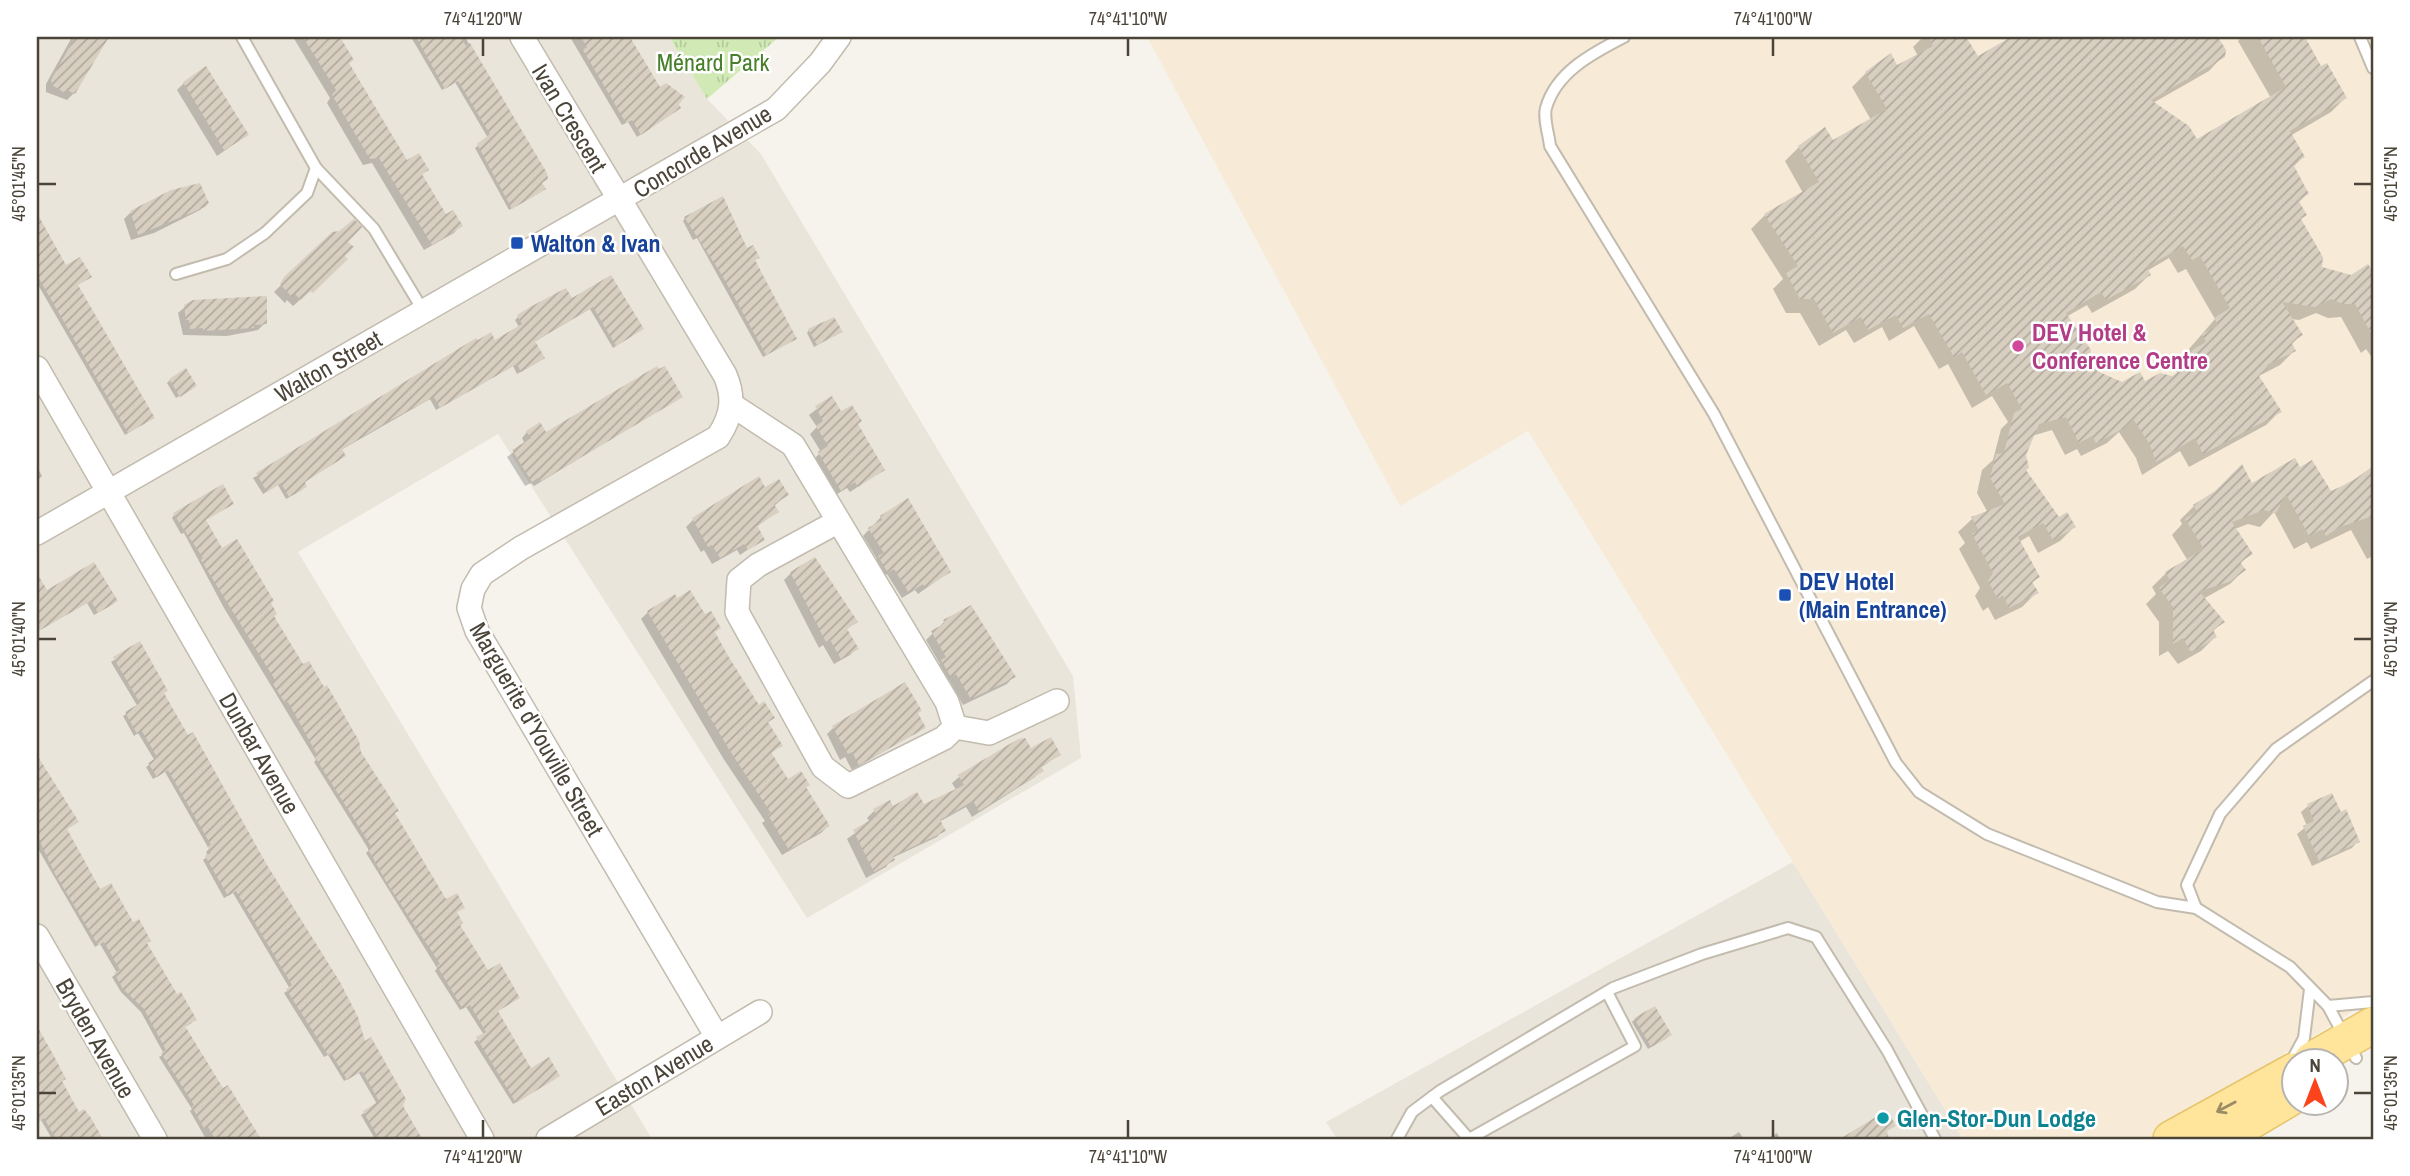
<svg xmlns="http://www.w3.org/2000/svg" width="2410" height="1176" font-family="'Archivo Narrow',sans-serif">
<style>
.residential{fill:#eae5da}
.commercial{fill:#f7ebd8}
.park{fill:url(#park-tufts)}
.shadow{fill:#0003;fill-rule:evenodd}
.building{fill:url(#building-hatch);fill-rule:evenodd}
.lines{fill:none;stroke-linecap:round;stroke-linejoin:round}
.lane-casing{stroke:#c2bbae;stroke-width:14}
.street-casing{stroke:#c2bbae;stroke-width:26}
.primary-casing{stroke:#e6c46a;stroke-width:38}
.lane{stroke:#fff;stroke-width:10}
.street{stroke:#fff;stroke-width:23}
.primary{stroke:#ffe59c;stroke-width:35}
.oneway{stroke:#9c8c66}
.ticks{fill:none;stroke:#4b4439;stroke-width:2.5}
.transit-dot{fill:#1a4fb4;stroke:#fff;stroke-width:2.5}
.hotel-dot{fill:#d1479c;stroke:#fff;stroke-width:2.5}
.culture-dot{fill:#0f9aa8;stroke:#fff;stroke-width:2.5}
.labels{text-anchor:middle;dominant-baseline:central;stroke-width:5;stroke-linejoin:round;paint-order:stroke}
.park-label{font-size:24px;fill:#487f2a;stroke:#fff}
.street-label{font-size:24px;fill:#4b4439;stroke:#fff}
.transit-label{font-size:24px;font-weight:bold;fill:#164399;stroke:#fff;text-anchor:start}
.hotel-label{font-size:24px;font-weight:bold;fill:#b23c85;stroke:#fff;text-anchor:start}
.culture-label{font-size:24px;font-weight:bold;fill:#0d838f;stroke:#fff;text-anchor:start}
.neatline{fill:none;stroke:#4b4439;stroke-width:2.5}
.ticks-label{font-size:18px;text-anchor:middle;fill:#4b4439}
</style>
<defs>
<pattern id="park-tufts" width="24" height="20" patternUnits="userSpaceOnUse" patternTransform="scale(1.75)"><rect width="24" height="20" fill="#d1eab5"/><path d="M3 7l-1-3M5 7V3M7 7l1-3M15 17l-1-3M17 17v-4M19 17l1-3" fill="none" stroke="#b5ca9c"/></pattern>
<pattern id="building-hatch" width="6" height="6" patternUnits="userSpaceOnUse" patternTransform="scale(1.75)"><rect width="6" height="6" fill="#d8cfc1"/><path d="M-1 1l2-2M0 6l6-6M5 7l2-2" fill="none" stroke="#b1aa9e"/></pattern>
</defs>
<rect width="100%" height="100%" fill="#f6f3ec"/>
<g class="residential">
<polygon points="37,37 669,37 707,99 761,154 1073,676 1081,758 807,918 498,434 298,552 652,1139 37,1139"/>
<polygon points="1793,862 1963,1139 1337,1139 1326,1122"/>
</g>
<polygon class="commercial" points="1147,37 2373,37 2373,999 2146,1139 1963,1139 1528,431 1400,506"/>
<polygon class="park" points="669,37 779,37 707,99"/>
<g class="shadow">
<polygon points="72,37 102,37 74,93 67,100 46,92 46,84"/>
<polygon points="293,37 338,37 352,60 348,64 407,163 421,175 445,217 460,226 454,233 424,250 372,163 363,165 327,103 330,98"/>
<polygon points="411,37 465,37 545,174 540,183 541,192 509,210 475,148 488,138 455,82 442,90"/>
<polygon points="570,37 628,37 659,89 676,104 676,111 637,137 628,122 622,125"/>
<path d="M1923 37H1964L1977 59 2014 37H2216L2224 50 2223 56 2209 71 2153 103 2196 141 2271 98 2238 41 2242 37H2304L2321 69 2345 98 2331 112 2290 136 2303 157 2293 167 2307 194 2298 203 2299 220 2321 268 2352 276 2368 266 2373 275V359L2366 349 2361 353 2341 317 2328 318 2316 313 2299 320 2291 319 2301 335 2291 345 2294 351 2280 365 2257 377 2280 411 2266 425 2189 467 2180 451 2142 475 2136 458 2119 432 2107 443 2081 456 2077 449 2065 455 2052 430 2032 436 2024 455V470L2058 519 2074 527 2060 541 2038 553 2029 536 2019 542 2038 577 2031 584 2036 593 2022 607 1995 620 1988 607 1983 611 1975 596 1980 588 1959 549 1965 543 1958 532 1972 519 1988 513 1977 493 1982 470 1993 460 2001 429 2008 422 1992 396 1972 408 1948 364 1939 369 1914 326 1889 341 1882 327 1854 343 1846 330 1819 346 1800 313H1786L1773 289 1783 279 1751 229 1765 215 1803 193 1785 161 1799 147 1833 143 1871 120 1852 87 1866 73 1896 67 1918 56 1913 47ZM2169 258 2178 273 2186 269 2215 319 2189 349 2191 353 2174 368 2178 374 2172 378 2144 384H2123L2096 372 2066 317 2087 305 2092 313 2119 298 2135 289 2149 275 2147 271Z"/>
<polygon points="184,83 247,135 217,156 177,90"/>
<polygon points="207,203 200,210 154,233 131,240 124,219 131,212"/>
<polygon points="37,216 150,420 125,435 37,283"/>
<polygon points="685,218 753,261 792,341 763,357 697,238 693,240 683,221"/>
<polygon points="333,233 340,233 346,242 339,266 293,306 287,300 285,303 274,292"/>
<polygon points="610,278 638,332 613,348 590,309 534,342 540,361 517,374 513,366 436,410 430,399 341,450 303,483 302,490 286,499 278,485 263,494 253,478 476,340 494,342 519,327 515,320 518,317 571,301"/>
<polygon points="186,306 265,323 258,330 227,336 183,335 178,313"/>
<polygon points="809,330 837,334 814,347 807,333"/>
<polygon points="170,380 192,389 176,398 167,383"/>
<polygon points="680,397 534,486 531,483 525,486 507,457 525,444 522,438 527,432 545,434"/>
<polygon points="831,398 840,414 856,424 883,470 850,492 847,488 834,496 813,460 821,452 810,434 817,427 809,415"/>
<polygon points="37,467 42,476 37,481"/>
<polygon points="2300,469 2330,493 2368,472 2373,480 2373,556 2367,559 2351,530 2311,549 2307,542 2294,549 2274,512 2260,527 2248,524 2235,529 2251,553 2240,564 2244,570 2230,584 2203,599 2223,622 2212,632 2215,637 2201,651 2178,664 2168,651 2159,656 2159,622 2146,604 2156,594 2152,587 2166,573 2188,561 2172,535 2182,524 2180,520 2194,506"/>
<polygon points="764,490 787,495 774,506 777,512 756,527 763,539 740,555 737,550 712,564 704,550 701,552 686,527 693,520"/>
<polygon points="174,515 204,521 221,551 269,603 272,616 359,753 445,901 455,913 496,1011 530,1070 555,1079 513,1104 474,1042 484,1035 466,1007 460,1010 435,971 437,968 366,853 369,850 314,762 316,760 224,608 184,533 181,534 172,518"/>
<polygon points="881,517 949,572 918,594 915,590 902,598 887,574 880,578 872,564 877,559 863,536"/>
<polygon points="94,564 113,604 94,615 87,603 37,630 37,596"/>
<polygon points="791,573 836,596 839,594 856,622 846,630 857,648 850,655 834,664 823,645 819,648 784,580"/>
<polygon points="648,612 714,633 759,707 773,718 767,723 781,745 770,754 787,781 805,788 828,826 821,833 782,855 762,823 765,821 723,758 641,619"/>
<polygon points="944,622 1013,677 1007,684 963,705 949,680 944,683 935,668 940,664 926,640"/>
<polygon points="140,644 162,694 422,1139 375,1139 361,1115 377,1104 359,1073 344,1081 328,1055 324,1057 284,993 290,989 233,893 224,898 203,860 208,856 206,852 209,849 165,772 153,779 146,767 155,761 138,733 134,736 123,716 138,707 111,662"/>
<polygon points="833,728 924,728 852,770 845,757 840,760 827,734"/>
<polygon points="1019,741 1030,751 1059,755 1040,768 1035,777 972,817 966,807 939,822 943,830 937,837 892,858 886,867 866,878 847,839 870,822 867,818 874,811 924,806 956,790 952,783 959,777"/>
<polygon points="37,757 76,822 65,830 100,892 146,944 192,1023 184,1027 222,1090 228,1087 259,1139 206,1139 190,1111 192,1109 159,1057 164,1054 141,1012 121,992 112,977 117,973 100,944 95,947 37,847"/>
<polygon points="2308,806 2340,814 2358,841 2352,848 2312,866 2297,834 2307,826 2301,812"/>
<polygon points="1635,1019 1667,1038 1648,1049 1632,1022"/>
<polygon points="37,1031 53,1057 60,1082 79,1114 90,1119 100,1139 52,1139 41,1120 37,1122"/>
<polygon points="1739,1132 1744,1139 1728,1139"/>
<polygon points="1777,1133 1780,1139 1766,1139"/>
</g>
<g class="building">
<polygon points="75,37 109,37 75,94 67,90 65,93 52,85 51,80"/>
<polygon points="303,37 340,37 354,60 349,63 407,160 419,153 429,170 422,174 446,214 453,210 463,226 432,245 379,158 370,159 332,95 336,90"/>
<polygon points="416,37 460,37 466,46 470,43 547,173 548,179 542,183 546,189 512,209 477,144 490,134 458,81 445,89"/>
<polygon points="581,37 630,37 660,87 666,83 685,97 679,104 681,108 641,135 632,120 626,123 583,50 587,47"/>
<path d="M1929 37H1966L1978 56 2011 37H2218L2226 50 2225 57 2151 100 2189 126 2197 139 2286 87 2258 37H2305L2321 66 2327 63 2347 98 2290 131 2305 157 2293 164 2309 194 2298 200 2307 215 2301 219 2323 257 2322 267 2351 275 2368 264 2373 272V337L2355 304H2343L2331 299 2315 307 2282 302 2303 335 2291 342 2296 351 2267 365 2268 368 2259 376 2282 412 2203 454 2195 438 2156 462 2149 443 2133 419 2123 429 2096 443 2092 436 2079 443 2066 417 2039 424 2026 455 2029 468 2026 470 2059 517 2067 512 2076 527 2053 540 2043 523 2018 537 2040 577 2032 582 2039 593 2009 608 2003 595 1998 599 1988 581 1993 573 1972 534 1979 530 1971 517 2005 504 1990 478 1996 454 2004 453 2014 413 2022 409 2007 383 1986 395 1962 352 1954 357 1929 314 1903 328 1896 315 1868 330 1861 317 1833 333 1814 299H1800L1786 273 1798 266 1764 214 1819 182 1798 146 1825 127 1833 140 1887 109 1865 72 1891 53 1897 65 1933 46ZM2183 246 2192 260 2200 256 2230 308 2214 318 2218 325 2202 334 2206 342 2187 353 2193 363 2172 376 2160 373 2145 381 2140 372 2122 382 2097 371 2089 358 2091 350 2066 313 2101 292 2106 300 2135 284 2151 275 2147 267Z"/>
<polygon points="206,66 249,135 224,150 183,82"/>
<polygon points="200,183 209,203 205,207 138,235 130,211 171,190"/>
<polygon points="723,196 747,248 753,245 760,258 755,260 797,339 766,355 722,275 684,217"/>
<polygon points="37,213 66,265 80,257 92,277 78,285 155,418 128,433 37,275"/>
<polygon points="354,219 362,227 348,242 354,247 345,256 348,259 313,293 310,291 301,300 295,294 292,297 280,284 284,277 332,232 339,231"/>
<polygon points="611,275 644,329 616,346 593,307 535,341 545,358 521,372 517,364 440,408 434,397 389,421 342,449 346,456 305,482 307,487 289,497 281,483 267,492 256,473 476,338 478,340 491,332 495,340 522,324 517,315 530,307 566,288 572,298"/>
<polygon points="267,296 267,324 253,325 254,328 203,331 203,328 190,329 189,320 186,320 184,305 193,300"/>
<polygon points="834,317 843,332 817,345 808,329"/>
<polygon points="657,366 659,369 665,366 683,397 541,481 538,478 532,482 512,450 531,438 526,431 540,422 546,432"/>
<polygon points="186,368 197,386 180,397 169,379"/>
<polygon points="832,396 841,411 852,405 862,421 858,424 885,470 858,487 855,482 841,491 818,452 828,446 816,426 823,421 815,406"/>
<polygon points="2295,458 2300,467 2312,460 2331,491 2351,482 2373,466 2373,516 2340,527 2326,536 2322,529 2309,536 2286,494 2276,513 2264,510 2232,522 2253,554 2240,562 2246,570 2229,582 2199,591 2225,622 2213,630 2217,637 2194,651 2190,651 2183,638 2173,644 2173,607 2159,588 2170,580 2165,572 2204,549 2185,519 2197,511 2193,505 2215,491 2242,464 2252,483"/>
<polygon points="759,476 765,487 779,479 789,495 774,504 779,512 757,525 765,540 748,550 744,544 720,558 712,545 708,547 692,518"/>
<polygon points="223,484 234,504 206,520 222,548 237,539 274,601 271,603 277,614 274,616 303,664 309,661 324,687 327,685 359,741 361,752 399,811 395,813 446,899 457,893 465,908 457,912 463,923 460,925 488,970 500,963 520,998 498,1011 531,1068 549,1057 560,1076 516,1103 476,1037 486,1032 470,1005 463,1009 437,966 440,964 387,883 368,849 371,846 315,757 318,756 288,702 285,703 272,682 275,680 201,560 203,558 173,513"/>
<polygon points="908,498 951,572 925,588 923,584 909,593 894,569 888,573 878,556 884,553 868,528 882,520 880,516"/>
<polygon points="815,557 858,622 847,629 859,649 841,659 830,640 826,642 790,572"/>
<polygon points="94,562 118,601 98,613 91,601 37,632 37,573 47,590"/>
<polygon points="690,590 705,614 711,611 721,628 715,632 728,656 759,705 764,701 775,718 768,722 783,746 771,752 788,779 801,771 810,785 806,787 830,826 789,850 768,815 771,813 730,751 647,611 675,594 677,598"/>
<polygon points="971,605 1016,677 971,699 956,674 951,677 941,660 946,657 931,631 945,623 943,620"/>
<polygon points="140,641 168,691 164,693 188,735 193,732 267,865 340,982 358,1017 365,1041 371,1037 406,1099 403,1106 422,1139 379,1139 363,1111 379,1101 362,1071 347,1080 331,1053 328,1055 286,989 292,985 236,891 228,896 205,856 211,853 207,847 211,845 168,770 157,777 148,763 157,757 142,731 137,734 125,712 140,703 113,657"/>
<polygon points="905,682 922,711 918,713 926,728 859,765 852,752 848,754 832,726"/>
<polygon points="1051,737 1061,755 1041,766 1044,771 979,811 973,801 940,820 946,831 893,856 895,860 874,872 853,830 877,816 873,809 890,800 893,806 917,792 924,804 964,785 958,775 1018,739 1025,738 1031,748"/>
<polygon points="37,755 79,822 67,829 100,889 111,883 133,922 139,919 151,941 147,943 177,994 181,992 197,1020 185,1026 223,1088 228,1085 261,1139 215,1139 208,1127 204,1128 192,1107 194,1105 161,1053 166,1050 144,1009 123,989 114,973 120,970 104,942 98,945 54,872 37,835"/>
<polygon points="2332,793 2341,812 2346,809 2360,842 2319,861 2303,826 2314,821 2307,804"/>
<polygon points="1655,1006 1672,1035 1651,1047 1634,1018"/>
<polygon points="37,1026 54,1056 66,1079 62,1081 79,1112 84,1109 91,1118 103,1139 56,1139 44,1118 37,1123"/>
<polygon points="1887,1110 1896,1126 1887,1131 1889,1139 1840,1139"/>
</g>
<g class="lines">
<defs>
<g id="lane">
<polyline points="242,37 316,168 374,229 424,312"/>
<path d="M1624 37C1593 53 1556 72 1546 108 1543 118 1549 135 1550 146L1714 414 1896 763 1919 792 1987 834 2157 902 2196 908 2290 967 2328 1006 2356 1058"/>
<polyline points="2360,37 2373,68"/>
<polyline points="176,274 227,259 265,233 307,193 316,168"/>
<polyline points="2196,908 2187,885 2220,814 2276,749 2373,681"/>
<polyline points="2328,1006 2373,1002"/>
<polyline points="2289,1066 2304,1038 2310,989"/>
<polyline points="1432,1097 1469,1139 1635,1046 1607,992"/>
<polyline points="1397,1139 1412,1112 1440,1091 1613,988 1702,954 1788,928 1816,937 1887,1050 1935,1139"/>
</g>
<g id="street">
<path d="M522 37 725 375C735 398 732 416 718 437L521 548 482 574 473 589 469 608 477 631 717 1037"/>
<polyline points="37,368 482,1139"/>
<polyline points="732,405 793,445 947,702 955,727 944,738 848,786 823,767 737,612 739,580 758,565 837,522"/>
<polyline points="37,533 776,109 820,63 839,37"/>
<polyline points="955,727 989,733 1057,701"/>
<polyline points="37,936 155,1139"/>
<polyline points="548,1139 760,1012"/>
</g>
<g id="primary">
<polyline points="2312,1060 2373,1025"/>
<polyline points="2171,1139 2294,1071"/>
<polyline points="2221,1139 2290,1098"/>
</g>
</defs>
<use href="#lane" class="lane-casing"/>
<use href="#street" class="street-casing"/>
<use href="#primary" class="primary-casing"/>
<use href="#lane" class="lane"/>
<use href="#street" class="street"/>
<use href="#primary" class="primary"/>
</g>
<defs><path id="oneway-shaft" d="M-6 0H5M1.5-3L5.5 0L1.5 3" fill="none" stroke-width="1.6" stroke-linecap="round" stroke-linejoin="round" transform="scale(1.75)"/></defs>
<use class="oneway" href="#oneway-shaft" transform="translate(2226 1107) rotate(152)"/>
<path class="ticks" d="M483 38V56M1128 38V56M1773 38V56M38 184H56M2354 184H2372M38 639H56M2354 639H2372M38 1093H56M2354 1093H2372M483 1120V1138M1128 1120V1138M1773 1120V1138"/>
<g class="transit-dot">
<rect x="510" y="236" width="14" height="14" rx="3.5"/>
<rect x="1778" y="588" width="14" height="14" rx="3.5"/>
</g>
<circle class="hotel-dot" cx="2018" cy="346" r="7"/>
<circle class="culture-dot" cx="1883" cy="1118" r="7"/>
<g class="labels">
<g class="park-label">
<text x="713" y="62">Ménard Park</text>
</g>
<g class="street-label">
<text transform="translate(570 118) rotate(59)">Ivan Crescent</text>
<text transform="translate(702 151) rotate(-31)">Concorde Avenue</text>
<text transform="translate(328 366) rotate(-30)">Walton Street</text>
<text transform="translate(537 729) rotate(60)">Marguerite d'Youville Street</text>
<text transform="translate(260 753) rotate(60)">Dunbar Avenue</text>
<text transform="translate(96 1038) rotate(60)">Bryden Avenue</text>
<text transform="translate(654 1075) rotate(-31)">Easton Avenue</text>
</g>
<g class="transit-label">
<text x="531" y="243">Walton &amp; Ivan</text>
<text x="1799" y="581">DEV Hotel<tspan x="1799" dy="28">(Main Entrance)</tspan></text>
</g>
<g class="hotel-label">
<text x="2032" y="332">DEV Hotel &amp;<tspan x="2032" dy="28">Conference Centre</tspan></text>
</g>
<g class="culture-label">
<text x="1897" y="1118">Glen-Stor-Dun Lodge</text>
</g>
</g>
<rect width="2410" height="1176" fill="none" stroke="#ffffff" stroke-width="77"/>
<g transform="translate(2315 1082)"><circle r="33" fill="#ffffff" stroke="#b7b4b0" stroke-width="2"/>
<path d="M0-5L12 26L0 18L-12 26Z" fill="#fc441c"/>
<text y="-10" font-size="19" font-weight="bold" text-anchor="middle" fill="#4b4439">N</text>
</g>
<rect x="38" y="38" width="2334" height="1100" class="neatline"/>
<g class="ticks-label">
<text x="483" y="25">74°41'20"W</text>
<text x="1128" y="25">74°41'10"W</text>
<text x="1773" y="25">74°41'00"W</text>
<text transform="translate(19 184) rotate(-90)" y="6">45°01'45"N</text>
<text transform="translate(2391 184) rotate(-90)" y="6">45°01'45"N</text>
<text transform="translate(19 639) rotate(-90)" y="6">45°01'40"N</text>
<text transform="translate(2391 639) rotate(-90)" y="6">45°01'40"N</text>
<text transform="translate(19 1093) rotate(-90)" y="6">45°01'35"N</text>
<text transform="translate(2391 1093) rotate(-90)" y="6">45°01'35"N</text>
<text x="483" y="1163">74°41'20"W</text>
<text x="1128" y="1163">74°41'10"W</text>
<text x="1773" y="1163">74°41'00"W</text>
</g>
</svg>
